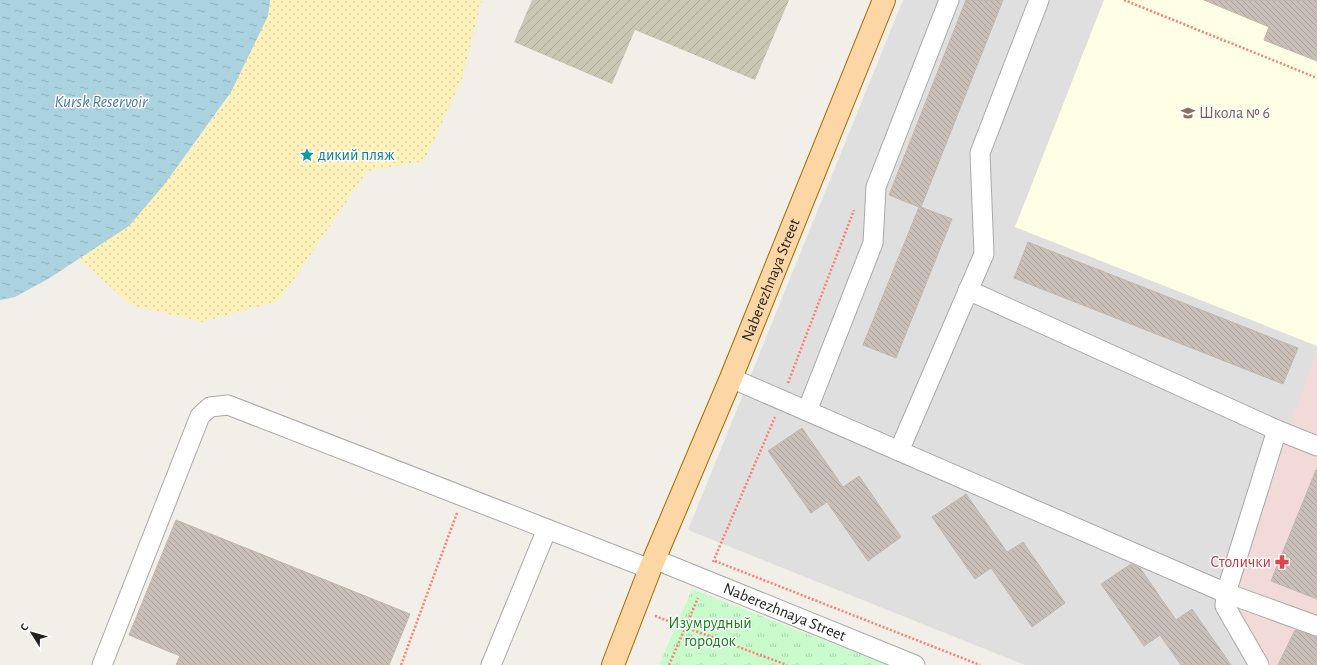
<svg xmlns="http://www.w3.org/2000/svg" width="1317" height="665" font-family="'Alegreya Sans',sans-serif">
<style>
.residential{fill:#e0dfdf}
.commercial{fill:#f2dad9}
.education{fill:#ffffe5}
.construction{fill:url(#construction-furrows)}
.sand{fill:url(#sand-dots)}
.park{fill:url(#park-tufts)}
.water{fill:url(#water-ripples)}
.building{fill:url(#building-back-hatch);stroke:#c4b6ab}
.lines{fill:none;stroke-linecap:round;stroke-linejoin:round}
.minor-casing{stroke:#a9a9a9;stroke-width:21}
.major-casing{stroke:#a06b00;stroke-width:24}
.path{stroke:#fa8072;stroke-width:2.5;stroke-dasharray:2 2;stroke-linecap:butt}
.minor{stroke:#fff;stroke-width:19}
.major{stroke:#fcd6a4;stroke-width:22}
.labels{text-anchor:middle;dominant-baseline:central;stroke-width:3;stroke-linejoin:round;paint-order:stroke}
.education-label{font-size:16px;fill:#785e54;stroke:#fff;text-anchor:start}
.culture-label{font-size:16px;fill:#0d838f;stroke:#fff;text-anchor:start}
.street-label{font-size:16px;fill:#222;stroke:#fff}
.health-label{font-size:16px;fill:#be3a42;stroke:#fff;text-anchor:end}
.park-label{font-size:16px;fill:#0c8416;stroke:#fff}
.water-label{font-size:17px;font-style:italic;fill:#4a7aab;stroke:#fff}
</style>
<defs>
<pattern id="construction-furrows" width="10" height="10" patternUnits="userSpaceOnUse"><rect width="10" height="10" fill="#c7c7b4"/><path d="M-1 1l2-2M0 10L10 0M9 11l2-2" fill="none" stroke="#abab9a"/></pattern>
<pattern id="sand-dots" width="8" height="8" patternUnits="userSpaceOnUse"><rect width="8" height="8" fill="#fff1ba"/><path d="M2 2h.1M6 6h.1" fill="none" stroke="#dacea0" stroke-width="1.8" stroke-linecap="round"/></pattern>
<pattern id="park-tufts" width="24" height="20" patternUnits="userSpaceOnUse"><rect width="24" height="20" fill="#c8facc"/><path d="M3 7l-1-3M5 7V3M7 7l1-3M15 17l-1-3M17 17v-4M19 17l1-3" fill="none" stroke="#acd6af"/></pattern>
<pattern id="water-ripples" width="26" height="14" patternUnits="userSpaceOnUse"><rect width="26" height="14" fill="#aad3df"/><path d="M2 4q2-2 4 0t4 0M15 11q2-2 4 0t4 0" fill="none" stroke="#92b5bf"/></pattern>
<pattern id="building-back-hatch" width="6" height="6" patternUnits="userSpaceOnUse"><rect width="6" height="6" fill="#c7bfb8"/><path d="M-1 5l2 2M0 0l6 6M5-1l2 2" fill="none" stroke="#aba49e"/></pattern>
</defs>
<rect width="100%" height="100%" fill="#f2efe9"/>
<polygon class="residential" points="903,0 1317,0 1317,665 1025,665 688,530"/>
<polygon class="commercial" points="1317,349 1317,665 1269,665 1236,605 1245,558"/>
<polygon class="education" points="1104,0 1317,0 1317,346 1015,227"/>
<polygon class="construction" points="532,0 789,0 755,80 635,30 612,84 514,42"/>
<polygon class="sand" points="270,0 482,0 462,79 424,161 367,171 279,301 202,322 131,305 79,259 129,226 191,150 231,92 268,16"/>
<polygon class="park" points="692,589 888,665 659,665"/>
<polygon class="water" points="0,0 270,0 268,16 231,92 164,185 129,226 48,279 15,297 0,300"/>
<g class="building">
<polygon points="966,0 1003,0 921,207 952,219 896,358 863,345 919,207 889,195"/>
<polygon points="1204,0 1317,0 1317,61 1264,40 1269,27"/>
<polygon points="1028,242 1298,348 1283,384 1014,278"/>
<polygon points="802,428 843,487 859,476 901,537 868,561 827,502 811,513 768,451"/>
<polygon points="1316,470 1317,470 1317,599 1271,581"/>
<polygon points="966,494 1007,552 1023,542 1065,603 1032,627 991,568 975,579 932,517"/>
<polygon points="176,520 410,614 389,665 176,665 180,656 129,635"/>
<polygon points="1131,564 1140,568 1176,620 1192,609 1231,665 1181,665 1160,635 1144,646 1101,584"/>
<polygon points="1295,630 1317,637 1317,665 1278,665"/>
</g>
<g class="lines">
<defs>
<g id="minor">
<polyline points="968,290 1277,430"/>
<polyline points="731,378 1226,593 1225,606 1259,665"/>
<polyline points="807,411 873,243 876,187 949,0"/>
<polyline points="1317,446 1277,430 1226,593 1317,626"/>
<polyline points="899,451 984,254 980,153 1039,0"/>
<path id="s1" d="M654 559 915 665"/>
<polyline points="102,665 200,416 210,407 228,405 650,569"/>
<polyline points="491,665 547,529"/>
</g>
<g id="major">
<path id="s2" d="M613 665 650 569 731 378 884 0"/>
</g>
</defs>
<use href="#minor" class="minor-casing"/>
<use href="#major" class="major-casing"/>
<g class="path">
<polyline points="1124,0 1317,78"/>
<polyline points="788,383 854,210"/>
<polyline points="715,561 980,665"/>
<polyline points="713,562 775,417"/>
<polyline points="655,616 787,665"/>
<polyline points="401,665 457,513"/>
<polyline points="669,665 698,598"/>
</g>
<use href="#minor" class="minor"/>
<use href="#major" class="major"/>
</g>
<defs>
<symbol id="school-bare" viewBox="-9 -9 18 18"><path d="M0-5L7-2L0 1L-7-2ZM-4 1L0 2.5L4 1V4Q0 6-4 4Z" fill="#8d6e63" stroke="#fff" stroke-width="2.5" paint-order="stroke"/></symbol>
<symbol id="sight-bare" viewBox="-9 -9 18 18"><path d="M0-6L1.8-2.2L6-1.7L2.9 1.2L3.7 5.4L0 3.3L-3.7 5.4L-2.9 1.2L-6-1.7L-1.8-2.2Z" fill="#0f9aa8" stroke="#fff" stroke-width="2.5" paint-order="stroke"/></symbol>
<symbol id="pharmacy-bare" viewBox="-9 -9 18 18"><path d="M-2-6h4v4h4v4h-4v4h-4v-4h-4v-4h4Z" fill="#e0444e" stroke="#fff" stroke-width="2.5" paint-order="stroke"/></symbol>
</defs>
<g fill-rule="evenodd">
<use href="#school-bare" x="1178" y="103" width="20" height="20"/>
<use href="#sight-bare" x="297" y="145" width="20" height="20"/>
<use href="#pharmacy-bare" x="1272" y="552" width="20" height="20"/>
</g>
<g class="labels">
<g class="education-label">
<text x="1199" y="113">Школа № 6</text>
</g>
<g class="culture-label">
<text x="318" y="155">дикий пляж</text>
</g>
<g class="street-label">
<text stroke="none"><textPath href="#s2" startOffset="416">Naberezhnaya Street</textPath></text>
<text stroke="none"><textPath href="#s1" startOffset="141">Naberezhnaya Street</textPath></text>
</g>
<g class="health-label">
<text x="1271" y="562">Столички</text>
</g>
<g class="park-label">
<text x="710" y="623">Изумрудный<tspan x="710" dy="18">городок</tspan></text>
</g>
<g class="water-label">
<text x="101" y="101">Kursk Reservoir</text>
</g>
</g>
<g transform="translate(32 633) rotate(307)" stroke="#ffffff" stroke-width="3" paint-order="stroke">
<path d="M0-3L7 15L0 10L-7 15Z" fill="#222222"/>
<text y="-6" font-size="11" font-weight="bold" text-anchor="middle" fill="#222222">С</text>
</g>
</svg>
